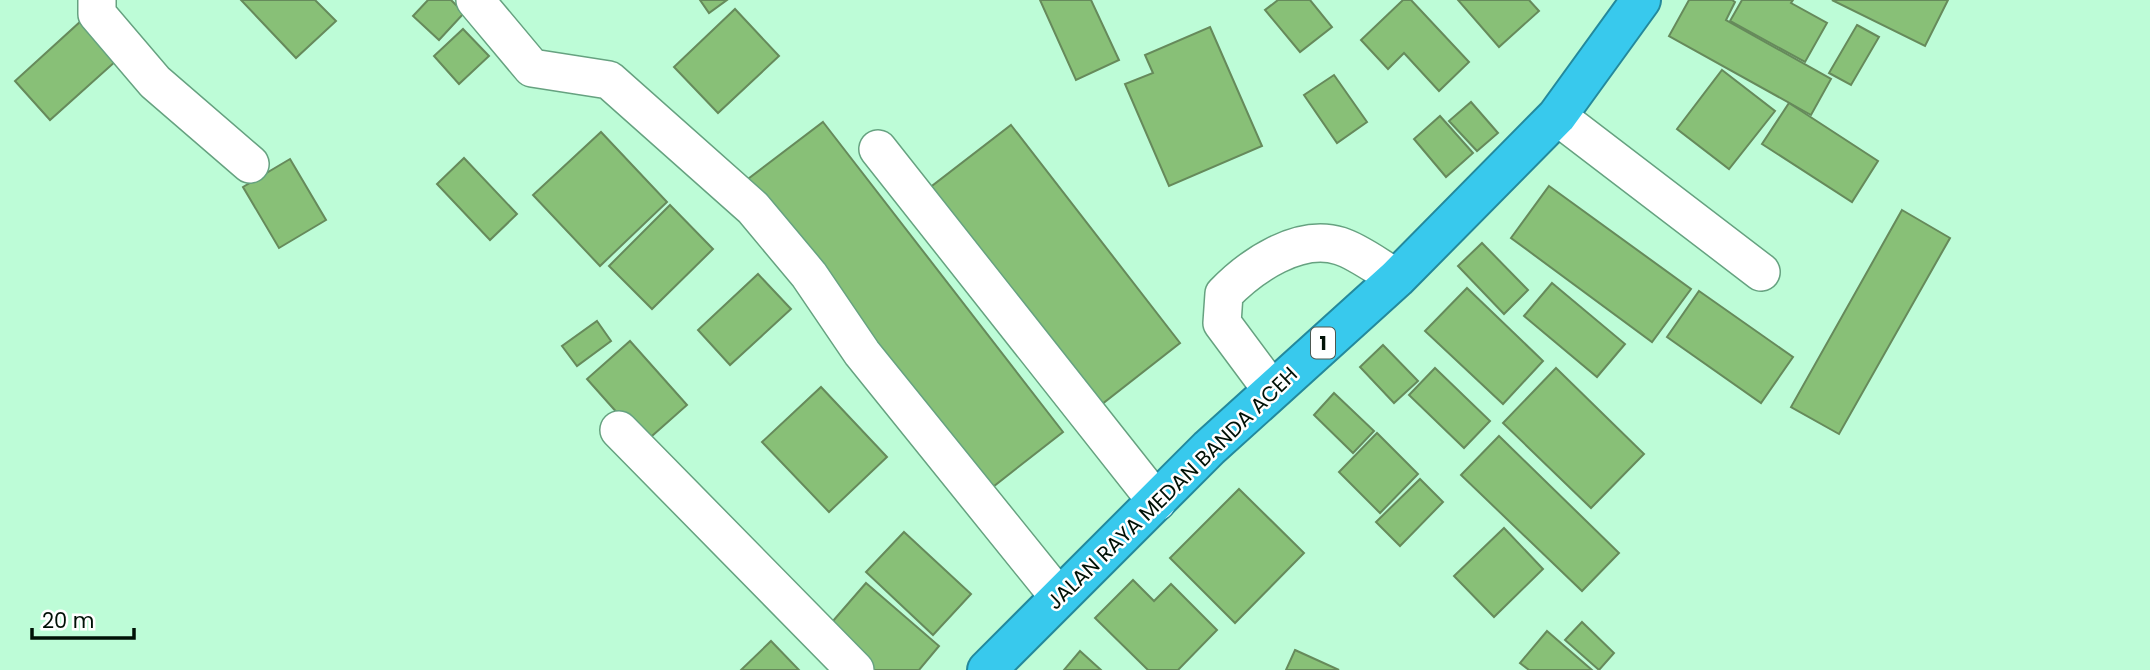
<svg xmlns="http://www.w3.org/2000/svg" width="2150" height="670" font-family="Poppins,sans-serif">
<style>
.building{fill:#88c077;stroke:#668a5b;stroke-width:2}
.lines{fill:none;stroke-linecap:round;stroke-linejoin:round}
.minor-casing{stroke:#66a280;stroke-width:40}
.highway-casing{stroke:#24899c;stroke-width:42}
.minor{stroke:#fff;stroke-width:37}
.highway{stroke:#38c9ed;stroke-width:38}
.labels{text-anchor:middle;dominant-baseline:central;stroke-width:5;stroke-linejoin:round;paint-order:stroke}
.shield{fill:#fff;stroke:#4c5851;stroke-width:2}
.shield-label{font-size:19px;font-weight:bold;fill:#001106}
.street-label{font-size:21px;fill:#001106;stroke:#fff}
</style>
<rect width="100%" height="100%" fill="#bdfcd7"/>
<g class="building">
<polygon points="241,0 315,0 336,21 296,58"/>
<polygon points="428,0 451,0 464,13 439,40 413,16"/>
<polygon points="700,0 727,0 709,13"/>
<polygon points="1040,0 1091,0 1119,60 1076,80"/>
<polygon points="1278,0 1310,0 1332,27 1300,52 1265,10"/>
<polygon points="1403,0 1411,0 1469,62 1439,91 1404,53 1388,69 1361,40"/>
<polygon points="1458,0 1529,0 1539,11 1499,47"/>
<polygon points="1689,0 1732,0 1735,2 1726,20 1831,79 1811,115 1669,36"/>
<polygon points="1742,0 1793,0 1791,3 1827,23 1805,62 1730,21"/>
<polygon points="1832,0 1948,0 1925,46"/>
<polygon points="735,9 779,56 718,113 674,67"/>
<polygon points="81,21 117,60 50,120 15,81"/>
<polygon points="1857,25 1879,37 1851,85 1829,73"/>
<polygon points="1210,27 1262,146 1169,186 1125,84 1153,73 1145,55"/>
<polygon points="463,29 489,56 459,84 434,56"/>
<polygon points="1722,70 1775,111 1729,169 1677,129"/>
<polygon points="1334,75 1367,122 1337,143 1304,95"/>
<polygon points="1471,102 1498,133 1477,151 1449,121"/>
<polygon points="1789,103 1878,161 1852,202 1762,144"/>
<polygon points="1440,116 1473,153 1446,177 1414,139"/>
<polygon points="823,122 1063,432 989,490 748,179"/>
<polygon points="1011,125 1180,343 1097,408 928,189"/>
<polygon points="601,132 667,202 600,266 533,195"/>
<polygon points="464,158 517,214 490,240 437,184"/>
<polygon points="290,159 326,220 279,248 243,187"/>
<polygon points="1549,186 1691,289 1652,342 1511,238"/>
<polygon points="670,205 713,249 652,309 609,266"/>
<polygon points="1902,210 1950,238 1839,434 1791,407"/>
<polygon points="1482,243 1528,290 1504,314 1458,266"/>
<polygon points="758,274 791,309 730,365 698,330"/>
<polygon points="1552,283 1625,344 1597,377 1524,316"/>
<polygon points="1467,288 1543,361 1503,404 1425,331"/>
<polygon points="1699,291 1793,357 1761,403 1667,337"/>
<polygon points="597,321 611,341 577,366 562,346"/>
<polygon points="630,341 687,405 644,443 587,379"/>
<polygon points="1383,345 1418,381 1394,403 1360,367"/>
<polygon points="1435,368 1490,421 1464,448 1409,395"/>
<polygon points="1556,368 1644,454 1591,508 1503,423"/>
<polygon points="821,387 887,457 829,512 762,442"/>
<polygon points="1334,393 1374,431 1353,453 1314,415"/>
<polygon points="1377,433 1418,474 1380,513 1339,472"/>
<polygon points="1499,436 1619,553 1582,591 1461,475"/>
<polygon points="1420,479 1443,502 1400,546 1376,522"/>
<polygon points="1239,489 1304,553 1235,623 1170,558"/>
<polygon points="1504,528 1543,569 1494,617 1454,576"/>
<polygon points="904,532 971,594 933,635 866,572"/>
<polygon points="1133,580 1154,601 1171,584 1217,630 1178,670 1148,670 1095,618"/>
<polygon points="866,583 939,646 919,670 873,670 826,629"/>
<polygon points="1582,622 1614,653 1599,670 1565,640"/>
<polygon points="1547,631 1592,670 1529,670 1520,663"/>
<polygon points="771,641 799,670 741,670"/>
<polygon points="1295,650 1339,670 1286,670"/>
<polygon points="1080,651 1101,670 1064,670"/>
</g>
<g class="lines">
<defs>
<g id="minor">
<polyline points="97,0 97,14 155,82 250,164"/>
<polyline points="475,0 532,68 609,80 753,208 809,275 862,353 1059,597"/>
<polyline points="1557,116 1761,272"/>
<polyline points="878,149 1157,502"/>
<path d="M1271 389 1222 323 1224 294C1251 266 1299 233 1340 246 1359 252 1379 268 1397 278"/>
<polyline points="619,430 855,670"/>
</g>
<polyline id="highway" points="987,670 1209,448 1397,278 1557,116 1641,0"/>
</defs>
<use href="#minor" class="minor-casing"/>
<use href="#highway" class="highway-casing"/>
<use href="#minor" class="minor"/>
<use href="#highway" class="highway"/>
</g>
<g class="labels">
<rect class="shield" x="1311" y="327.5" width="24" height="31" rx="5"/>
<g class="shield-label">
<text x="1323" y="343">1</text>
</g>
<g class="street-label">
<text transform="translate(1172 488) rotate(-44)">JALAN RAYA MEDAN BANDA ACEH</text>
</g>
</g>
<path d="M32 628v10h102v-10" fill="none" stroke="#001106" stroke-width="3.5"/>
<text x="42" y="628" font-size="21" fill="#001106" stroke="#ffffff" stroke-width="5" paint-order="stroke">20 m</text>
</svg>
